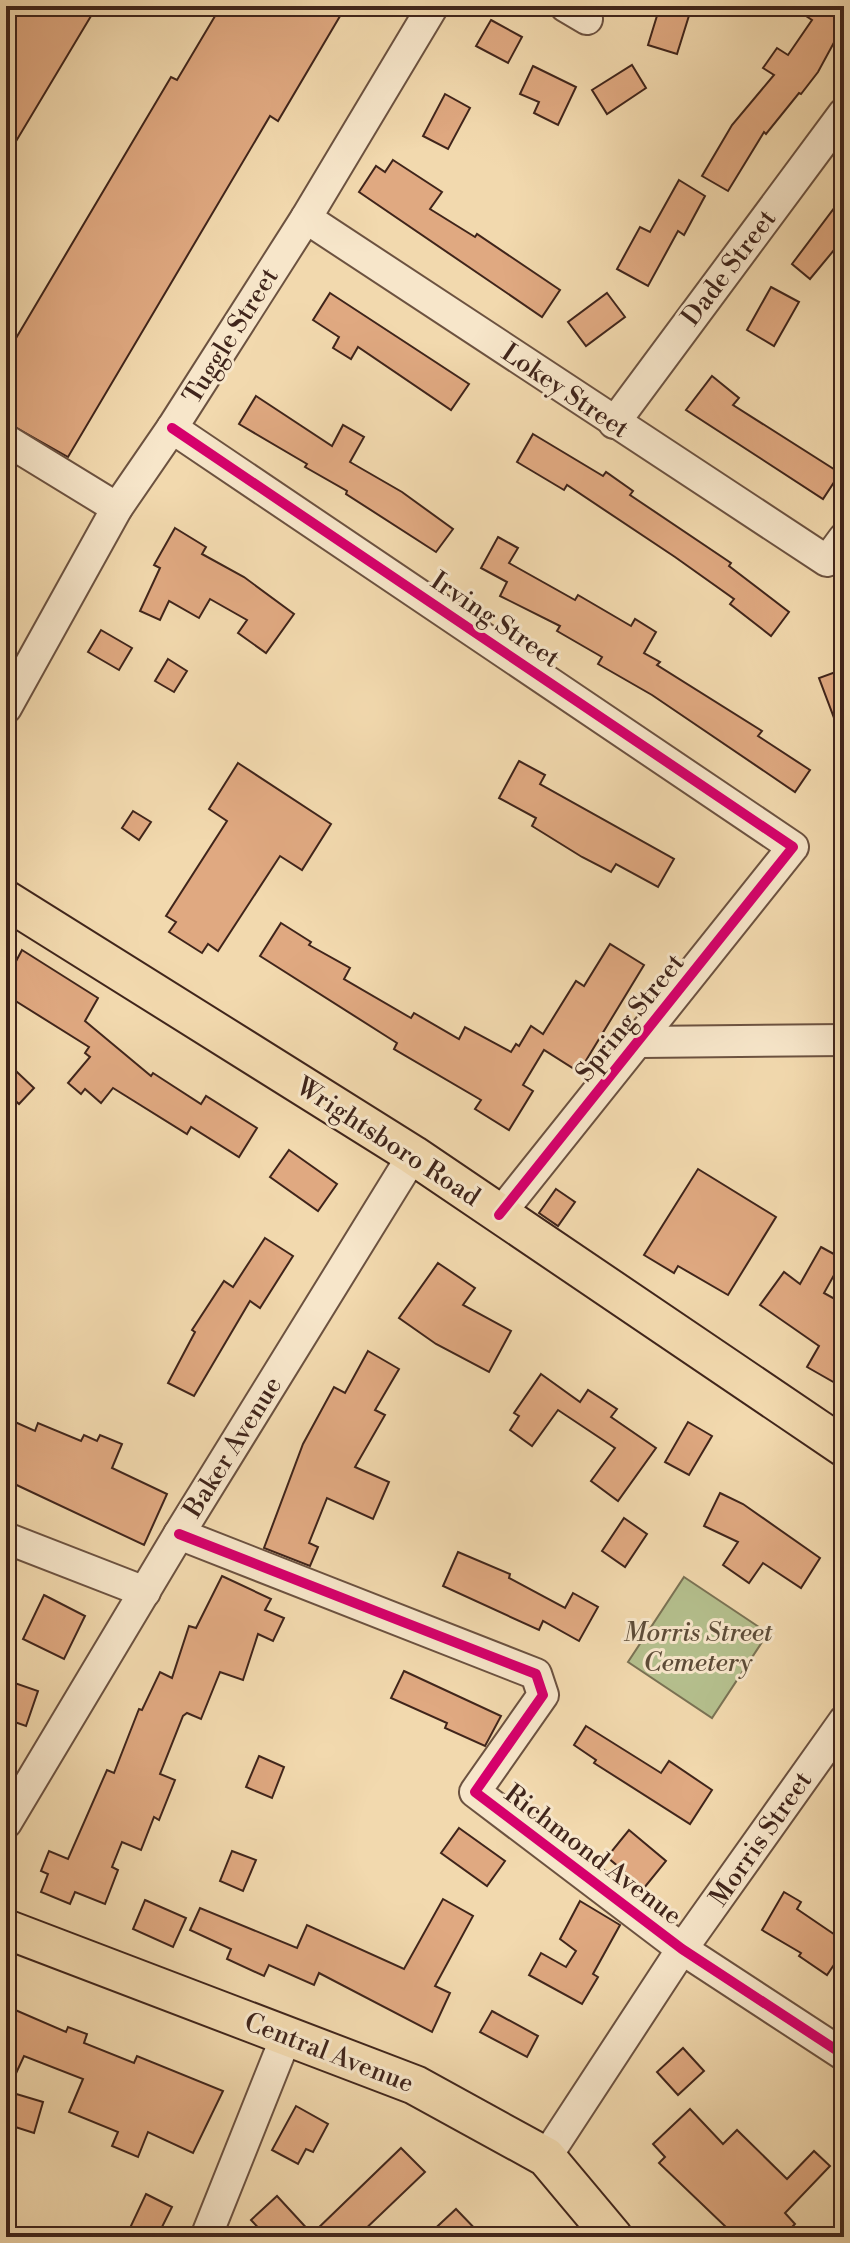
<svg xmlns="http://www.w3.org/2000/svg" width="850" height="2243" font-family="'Libre Bodoni',serif">
<style>
.green{fill:#b5c08e;stroke:#7a7254;stroke-width:2}
.building{fill:#e0a981;stroke:#40251b;stroke-width:2}
.lines{fill:none;stroke-linecap:round;stroke-linejoin:round}
.minor-casing{stroke:#6c5240;stroke-width:34}
.major-casing{stroke:#40251b;stroke-width:42}
.minor{stroke:#f7e6ca;stroke-width:30}
.major{stroke:#f2d9ae;stroke-width:38}
.cycleway-casing{stroke:#f7e6ca;stroke-width:15}
.cycleway{stroke:#d6006c;stroke-width:10}
.labels{text-anchor:middle;dominant-baseline:central;stroke-width:6;stroke-linejoin:round;paint-order:stroke}
.street-label{font-size:26px;fill:#40251b;stroke:#f7e6ca}
.park-label{font-size:26px;font-style:italic;fill:#5d4c38;stroke:#f7e6ca}
</style>
<rect width="100%" height="100%" fill="#f2d9ae"/>
<filter id="stains"><feTurbulence type="fractalNoise" baseFrequency=".0025" numOctaves="4"/><feColorMatrix values="0 0 0 0 .2 0 0 0 0 .09 0 0 0 0 .02 0 0 0 .5 -.17"/></filter>
<radialGradient id="worn" r=".72"><stop offset=".6" stop-color="#630" stop-opacity="0"/><stop offset="1" stop-color="#630" stop-opacity=".3"/></radialGradient>
<polygon class="green" points="684,1577 768,1633 712,1718 628,1662"/>
<g class="building">
<polygon points="6,6 97,6 6,158"/>
<polygon points="221,6 346,6 278,121 270,116 68,457 6,422 6,355 171,77 177,80"/>
<polygon points="660,6 692,6 677,54 648,45"/>
<polygon points="791,6 844,6 844,24 818,72 801,94 799,93 766,134 764,132 728,191 702,176 732,125 774,75 763,68 777,48 788,55 812,20"/>
<polygon points="491,20 522,37 508,63 476,46"/>
<polygon points="632,65 646,88 607,114 592,90"/>
<polygon points="533,66 576,87 558,125 534,113 539,102 520,94"/>
<polygon points="445,94 470,108 448,149 423,136"/>
<polygon points="393,160 442,192 430,209 475,237 477,234 560,290 542,317 359,192 376,166 385,172"/>
<polygon points="679,180 705,196 684,235 678,231 648,286 617,269 640,227 650,232"/>
<polygon points="844,195 844,238 810,279 792,264"/>
<polygon points="771,287 799,302 774,346 747,330"/>
<polygon points="330,293 469,384 451,410 358,347 351,359 333,348 339,337 313,320"/>
<polygon points="607,293 625,317 586,346 568,322"/>
<polygon points="712,376 739,398 733,405 840,473 823,499 686,410"/>
<polygon points="256,396 332,446 343,425 364,437 350,462 402,492 453,529 436,552 346,494 347,491 305,467 307,464 239,424"/>
<polygon points="533,434 603,476 606,472 633,491 630,495 731,563 729,566 789,612 771,636 730,604 734,599 675,557 567,485 564,490 517,462"/>
<polygon points="175,528 206,547 202,554 244,577 294,614 266,653 238,633 247,620 210,599 199,618 169,601 160,620 140,611 160,568 154,565"/>
<polygon points="498,537 518,548 509,563 575,600 578,595 631,626 635,619 656,632 644,653 660,662 657,665 762,731 758,736 810,770 795,792 652,695 598,664 602,657 557,631 560,626 500,596 507,582 481,568"/>
<polygon points="101,630 132,648 119,670 88,652"/>
<polygon points="168,659 187,671 174,692 155,681"/>
<polygon points="844,669 844,738 842,739 819,678"/>
<polygon points="519,761 545,775 540,784 674,859 658,887 616,864 611,872 582,857 532,826 536,818 499,798"/>
<polygon points="238,763 331,824 302,870 280,856 218,951 208,944 202,953 169,932 176,922 166,916 227,821 209,809"/>
<polygon points="133,811 151,822 139,840 122,828"/>
<polygon points="281,923 311,942 309,945 350,968 344,979 411,1018 414,1013 459,1039 465,1027 511,1052 516,1044 519,1046 531,1026 543,1034 576,981 584,986 610,944 644,965 579,1072 544,1050 523,1085 533,1091 509,1130 475,1109 481,1100 394,1049 397,1043 260,956"/>
<polygon points="22,950 98,998 85,1021 151,1076 153,1073 201,1104 206,1096 257,1128 239,1157 191,1127 187,1134 113,1088 101,1103 85,1089 81,1094 68,1083 90,1057 85,1053 89,1047 6,995 6,980"/>
<polygon points="17,1072 34,1088 19,1104 6,1092 6,1083"/>
<polygon points="289,1150 337,1184 318,1211 270,1177"/>
<polygon points="698,1169 776,1217 728,1295 678,1266 674,1273 644,1255"/>
<polygon points="556,1189 575,1202 558,1226 539,1213"/>
<polygon points="265,1238 293,1256 260,1308 250,1301 194,1396 168,1383 195,1332 192,1330 224,1281 233,1287"/>
<polygon points="821,1247 843,1259 824,1293 844,1304 844,1388 807,1367 819,1346 760,1305 784,1272 800,1284"/>
<polygon points="438,1263 475,1288 463,1305 511,1331 489,1372 436,1344 399,1318"/>
<polygon points="368,1351 399,1369 375,1410 385,1415 355,1467 389,1482 373,1519 327,1498 309,1543 318,1547 310,1566 264,1548 303,1444 334,1387 345,1393"/>
<polygon points="541,1374 580,1402 588,1390 617,1409 611,1417 656,1448 618,1501 591,1481 615,1448 558,1410 532,1446 510,1430 519,1416 514,1413"/>
<polygon points="6,1418 35,1431 38,1423 81,1441 84,1435 97,1441 100,1435 122,1444 112,1468 167,1494 144,1545 6,1480"/>
<polygon points="688,1422 712,1436 689,1475 665,1462"/>
<polygon points="720,1493 743,1504 820,1558 801,1588 763,1563 749,1583 723,1565 738,1542 704,1526"/>
<polygon points="624,1518 647,1534 625,1567 602,1551"/>
<polygon points="458,1552 510,1574 509,1578 565,1608 573,1593 598,1607 579,1641 543,1621 539,1630 443,1586"/>
<polygon points="222,1576 271,1599 265,1610 284,1618 273,1641 258,1634 243,1680 220,1672 201,1719 187,1713 183,1716 160,1774 175,1780 159,1820 154,1817 141,1850 122,1842 112,1867 118,1870 105,1904 75,1892 70,1904 41,1892 48,1874 41,1871 49,1851 68,1859 107,1770 114,1773 139,1709 142,1710 160,1672 172,1678 189,1626 196,1628"/>
<polygon points="44,1595 85,1616 64,1659 23,1639"/>
<polygon points="404,1671 501,1716 485,1746 445,1728 447,1723 391,1698"/>
<polygon points="6,1680 38,1691 26,1726 6,1719"/>
<polygon points="586,1726 661,1773 669,1761 712,1790 690,1824 594,1763 596,1760 574,1745"/>
<polygon points="259,1756 284,1767 272,1798 246,1787"/>
<polygon points="459,1828 505,1861 487,1886 441,1853"/>
<polygon points="629,1830 666,1861 644,1888 607,1857"/>
<polygon points="232,1851 256,1860 243,1891 220,1881"/>
<polygon points="784,1892 801,1902 797,1909 844,1941 844,1950 827,1975 799,1956 801,1953 762,1930"/>
<polygon points="443,1899 473,1916 435,1986 450,1993 432,2032 319,1973 314,1985 269,1965 264,1976 227,1959 231,1949 190,1930 200,1908 297,1948 307,1925 404,1969"/>
<polygon points="145,1900 186,1918 173,1947 133,1929"/>
<polygon points="580,1901 620,1925 593,1974 598,1977 582,2004 529,1975 541,1953 566,1967 576,1951 560,1939"/>
<polygon points="6,2006 66,2032 68,2027 87,2034 84,2043 134,2063 137,2056 223,2091 193,2153 148,2132 138,2157 112,2146 118,2132 69,2112 83,2079 24,2056 6,2095"/>
<polygon points="492,2011 538,2036 527,2057 480,2032"/>
<polygon points="683,2048 704,2071 678,2095 657,2072"/>
<polygon points="13,2093 43,2102 34,2133 6,2124"/>
<polygon points="296,2106 328,2124 313,2152 306,2149 298,2164 272,2150"/>
<polygon points="690,2109 723,2144 737,2130 787,2179 814,2151 830,2166 785,2213 795,2224 782,2237 718,2237 727,2228 659,2163 665,2157 653,2144"/>
<polygon points="401,2148 425,2172 357,2237 267,2237 251,2220 277,2196 312,2234"/>
<polygon points="146,2194 172,2207 157,2237 143,2237 129,2230"/>
<polygon points="456,2209 483,2237 426,2237"/>
</g>
<g class="lines">
<defs>
<g id="minor">
<polyline points="565,6 587,19"/>
<polyline points="306,218 827,561 844,538"/>
<polyline points="614,423 844,113"/>
<polyline points="172,428 793,847 499,1215"/>
<polyline points="6,440 117,508"/>
<polyline points="6,708 117,508 172,428 306,218 433,6"/>
<polyline points="641,1042 844,1040"/>
<polyline points="179,1534 536,1674 543,1695 475,1792 682,1949 844,2055"/>
<polyline points="6,1538 145,1592"/>
<polyline points="6,1823 179,1534 413,1155"/>
<polyline points="546,2157 682,1949 844,1721"/>
<polyline points="206,2237 286,2037"/>
</g>
<g id="major">
<polyline points="6,900 413,1155 844,1447"/>
<polyline points="6,1929 415,2085 546,2157 613,2237"/>
</g>
</defs>
<use href="#minor" class="minor-casing"/>
<use href="#major" class="major-casing"/>
<use href="#minor" class="minor"/>
<use href="#major" class="major"/>
<defs>
<g id="cycleway">
<polyline points="172,428 793,847 499,1215"/>
<polyline points="179,1534 536,1674 543,1695 475,1792 682,1949 844,2055"/>
</g>
</defs>
<use href="#cycleway" class="cycleway-casing"/>
<use href="#cycleway" class="cycleway"/>
</g>
<g class="labels">
<g class="street-label">
<text transform="translate(729 268) rotate(-53)">Dade Street</text>
<text transform="translate(231 336) rotate(-58)">Tuggle Street</text>
<text transform="translate(565 391) rotate(34)">Lokey Street</text>
<text transform="translate(495 620) rotate(34)">Irving Street</text>
<text transform="translate(630 1018) rotate(-51)">Spring Street</text>
<text transform="translate(388 1142) rotate(33)">Wrightsboro Road</text>
<text transform="translate(233 1447) rotate(-58)">Baker Avenue</text>
<text transform="translate(761 1839) rotate(-55)">Morris Street</text>
<text transform="translate(593 1855) rotate(37)">Richmond Avenue</text>
<text transform="translate(329 2053) rotate(21)">Central Avenue</text>
</g>
<g class="park-label">
<text x="698" y="1633">Morris Street<tspan x="698" dy="30">Cemetery</tspan></text>
</g>
</g>
<rect width="850" height="2243" fill="none" stroke="#f2d9ae" stroke-width="32"/>
<rect x="8" y="8" width="834" height="2227" fill="none" stroke="#40251b" stroke-width="4"/>
<rect x="16" y="16" width="818" height="2211" fill="none" stroke="#40251b" stroke-width="2"/>
<rect width="100%" height="100%" filter="url(#stains)"/>
<rect width="100%" height="100%" fill="url(#worn)"/>
</svg>
